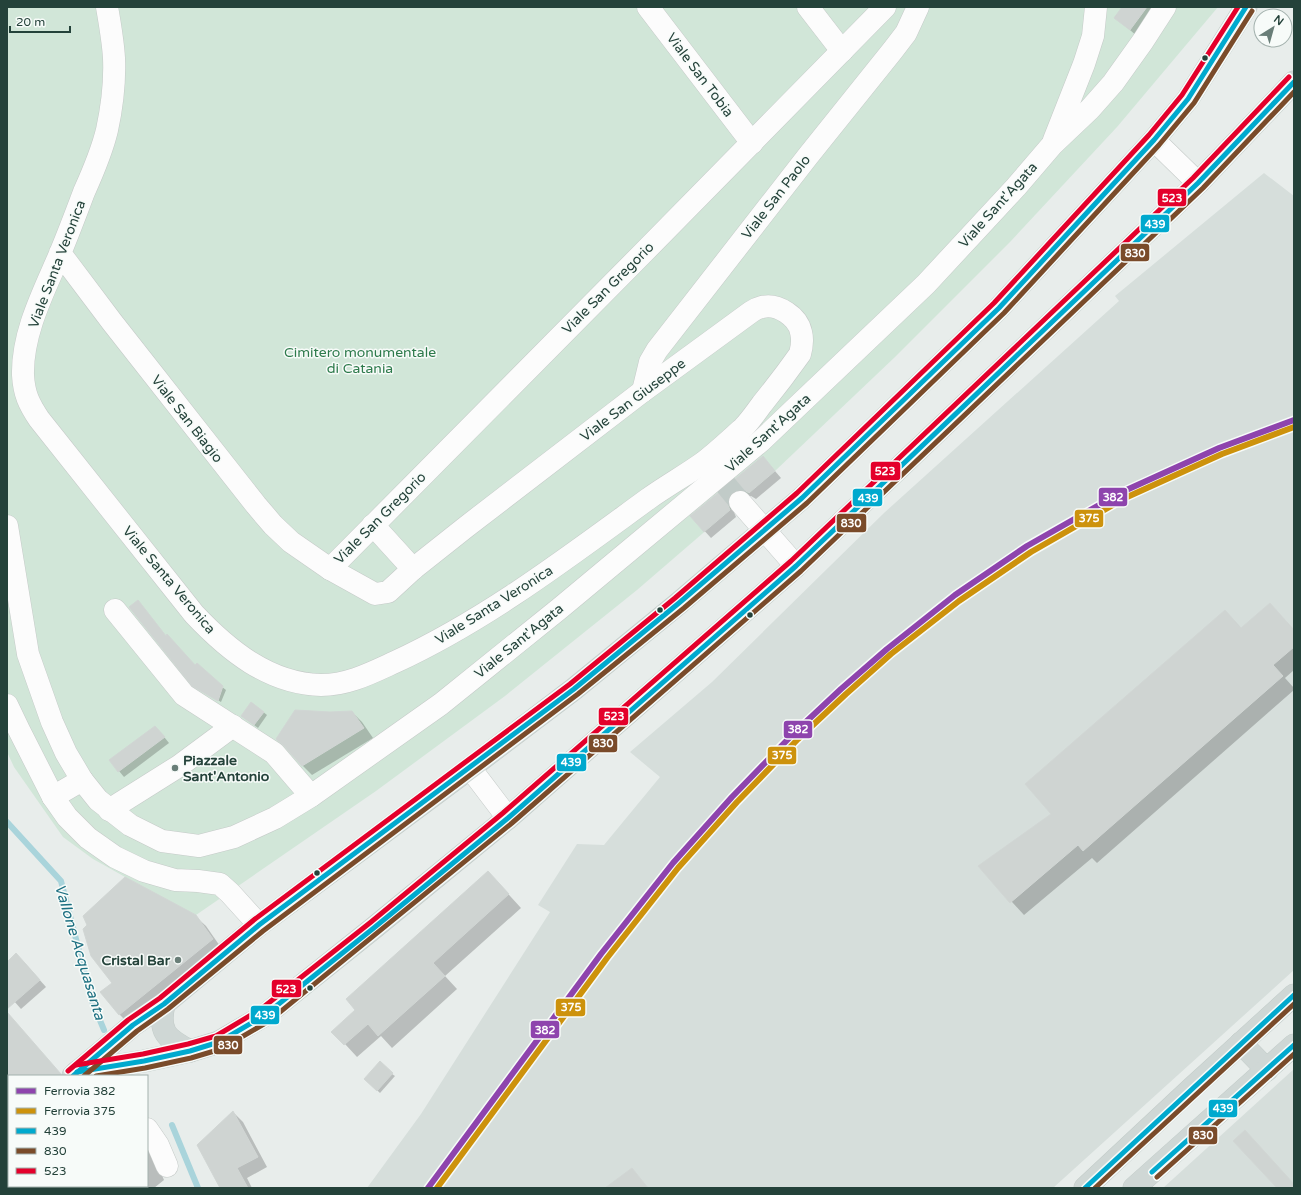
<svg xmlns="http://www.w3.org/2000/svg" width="1301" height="1195" font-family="'Varela Round',sans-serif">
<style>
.built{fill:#d6dedb}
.green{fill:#d1e6d8}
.shadow{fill:#0003}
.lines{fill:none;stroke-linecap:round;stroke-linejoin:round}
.stream{stroke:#a9d4db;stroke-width:6}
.building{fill:#cfd4d2;stroke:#d1d6d4}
.minor-tunnel{stroke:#c1cbc8;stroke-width:22;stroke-dasharray:22 11;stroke-linecap:butt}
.minor-casing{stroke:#c5cac8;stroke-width:23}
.major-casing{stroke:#c3ccc9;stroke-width:23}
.minor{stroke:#fcfcfc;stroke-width:22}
.major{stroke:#cfd7d5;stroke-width:22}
.bus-1-casing{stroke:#f7fbf9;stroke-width:8}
.bus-2-casing{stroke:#f7fbf9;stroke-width:8}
.bus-3-casing{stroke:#f7fbf9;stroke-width:8}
.bus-1{stroke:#00a9ce;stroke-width:5}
.bus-2{stroke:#7a4b2a;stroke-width:5}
.bus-3{stroke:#e4002b;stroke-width:5}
.rail-1-casing{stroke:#f7fbf9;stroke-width:9}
.rail-2-casing{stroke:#f7fbf9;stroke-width:9}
.rail-1{stroke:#8e44ad;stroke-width:6}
.rail-2{stroke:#cd920c;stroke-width:6}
.bus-dot{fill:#24423a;stroke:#f7fbf9;stroke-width:1.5}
.poi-dot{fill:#697e78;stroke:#f7fbf9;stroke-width:1.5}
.labels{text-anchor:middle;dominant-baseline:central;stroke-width:3;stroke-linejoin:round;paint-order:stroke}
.street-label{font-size:14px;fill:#24423a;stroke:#f7fbf9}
.park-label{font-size:14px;fill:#2d7a4b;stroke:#f7fbf9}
.poi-label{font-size:14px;font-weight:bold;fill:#24423a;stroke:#f7fbf9;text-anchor:start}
.water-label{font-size:15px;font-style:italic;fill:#1c6f80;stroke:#f7fbf9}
.line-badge{stroke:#f7fbf9;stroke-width:1.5}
.badge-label{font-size:11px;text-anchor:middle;font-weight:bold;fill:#fff}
</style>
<rect width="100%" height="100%" fill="#e8edeb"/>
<g class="built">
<polygon points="1264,173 1294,196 1294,970 1053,1188 367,1188 421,1114 550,912 538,905 577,844 604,845 660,777 630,752 712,682 884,513 1119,301 1115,296"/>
<polygon points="1294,1069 1294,1188 1163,1188"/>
</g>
<polygon class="green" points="7,7 1218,7 1117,127 1010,242 895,357 775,471 637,590 505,696 376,791 196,915 177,906 93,859 63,837 14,767 7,752"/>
<g class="shadow">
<polygon points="1116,7 1161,7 1138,37 1115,17 1123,7"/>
<polygon points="769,464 781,478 756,499 751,496 745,496 734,505 734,512 736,517 711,538 691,516"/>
<polygon points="1270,604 1294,630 1294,670 1285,678 1294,688 1294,690 1097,863 1092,858 1024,915 979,866 1052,814 1225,611 1242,629"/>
<polygon points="166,637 195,666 226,690 221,702 193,685"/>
<polygon points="252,703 267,715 258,728 242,716"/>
<polygon points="352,712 362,722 373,738 312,775 302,765 330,713"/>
<polygon points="160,732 169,743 124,777 110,760"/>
<polygon points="501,886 521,908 445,976 457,989 392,1048 381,1036 357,1057 345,1044"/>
<polygon points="195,916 206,926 222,949 130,1025 120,1015 102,992"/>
<polygon points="23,961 46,987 21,1009 7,993 7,963"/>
<polygon points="392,1074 395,1076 380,1093 365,1079"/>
<polygon points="233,1112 243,1122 267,1167 247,1178 252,1188 221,1188"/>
<polygon points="147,1148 156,1161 164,1180 154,1188 97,1188 99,1186 147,1186"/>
<polygon points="9,1156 9,1186 76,1186 74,1188 7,1188 7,1158"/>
</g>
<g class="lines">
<g class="stream">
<polyline points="7,822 61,881 92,1001 104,1030"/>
<polyline points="172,1125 198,1188"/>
</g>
</g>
<g class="building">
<polygon points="1122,7 1147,7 1130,30 1114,18"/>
<polygon points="763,456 775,471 749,493 744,490 738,490 732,492 728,498 728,505 730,510 704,532 690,516"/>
<polygon points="138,600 166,636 167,634 195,665 197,663 223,686 218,701 192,686 129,607"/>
<polygon points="1270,603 1294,630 1294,647 1273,665 1283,676 1083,851 1078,845 1010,903 978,866 1051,814 1025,784 1225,610 1241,628"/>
<polygon points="251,702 264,712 254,725 241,716"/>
<polygon points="295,710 330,712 352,711 364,728 302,766 283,745 276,739"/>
<polygon points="155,726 165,737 118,772 109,760"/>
<polygon points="488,871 509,894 433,963 445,976 378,1036 368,1024 344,1045 331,1032 355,1010 346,999"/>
<polygon points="125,877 196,915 213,939 119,1015 100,992 112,983 91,956 83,929 87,925 83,916"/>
<polygon points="16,953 40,980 7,1009 7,962"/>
<polygon points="7,1012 61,1074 61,1076 7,1076"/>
<polygon points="380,1061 393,1073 377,1091 364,1079"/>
<polygon points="233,1111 258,1157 237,1168 248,1188 220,1188 197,1145"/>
<polygon points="1245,1130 1294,1184 1294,1188 1277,1188 1233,1141"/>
<polygon points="632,1168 648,1188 605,1188"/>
</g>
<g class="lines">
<polyline class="minor-tunnel" points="725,484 740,502"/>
<defs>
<g id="minor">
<polyline points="648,7 752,143"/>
<polyline points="808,7 842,51"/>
<polyline points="1054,140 1084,64 1093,36 1096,7"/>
<polyline points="1154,140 1198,183"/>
<path d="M60 253 112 322 256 505 273 525 291 542 330 569 375 594 388 592 413 569 466 527 643 391 751 312C754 310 758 308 762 307 778 303 798 317 801 332 803 340 802 347 800 354 788 371 775 388 762 404 756 412 750 421 743 428 731 439 717 452 704 462 686 475 666 486 648 499 567 558 486 620 395 662 371 673 348 685 321 685 269 684 228 650 194 614L39 419C29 404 24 394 23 375 22 336 41 297 56 263 66 240 75 216 84 192 93 172 102 151 107 130 112 107 115 81 114 58 113 41 110 24 107 7"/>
<polyline points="643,391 650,362 657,350 808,156 893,50 906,33 918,7"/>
<polyline points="740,502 796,566"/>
<polyline points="373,525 413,569"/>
<polyline points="7,526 28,654 52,722 66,753 82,780"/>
<polyline points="330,569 644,252 885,7"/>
<polyline points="115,610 184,695 274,753 311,796"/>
<polyline points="7,705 19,730 53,797 67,817 88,838 115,857 144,871 175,880 198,881 220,884 230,893 259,925"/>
<polyline points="470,768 508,818"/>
<polyline points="53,797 82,780 98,800 130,825 162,841 199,846 234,837 275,818 311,796 441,704 559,609 761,441 926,284 1016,187 1052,145 1090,109 1113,83 1143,41 1165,7"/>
<polyline points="109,810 179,766 233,726"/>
<polyline points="147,1129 158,1145 167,1166"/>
</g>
<g id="major">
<path d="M164 1004C158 1032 166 1038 190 1051"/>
<polyline points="1241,1043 1267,1070"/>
<polyline points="77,1072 144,1061 190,1051 219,1042 265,1015 375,927 508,818 796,566 1198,183 1294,82"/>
<polyline points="73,1076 133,1025 164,1004 259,925 470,768 574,689 679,603 802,498 999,308 1154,140 1188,99 1246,7"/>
<polyline points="7,1132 9,1130"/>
<polyline points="1085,1188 1192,1088 1294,995"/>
<polyline points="1134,1188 1294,1045"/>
</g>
</defs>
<use href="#minor" class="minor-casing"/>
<use href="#major" class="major-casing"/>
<use href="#minor" class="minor"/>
<use href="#major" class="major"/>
<defs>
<g id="bus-1">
<polyline points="77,1072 144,1061 190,1051 219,1042 265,1015 375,927 508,818 796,566 1198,183 1294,82"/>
<polyline points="73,1076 133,1025 164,1004 259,925 574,689 679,603 802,498 999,308 1154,140 1188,99 1246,7"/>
<polyline points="1152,1172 1294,1045"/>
<polyline points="1085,1188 1294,995"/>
</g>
<g id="bus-2">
<polyline points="84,1076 137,1031 168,1009 263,931 578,694 684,608 807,503 1004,313 1159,145 1194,103 1252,11"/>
<polyline points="96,1076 145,1068 191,1058 221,1049 269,1021 512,823 801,571 1203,188 1294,92"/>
<polyline points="1157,1177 1294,1054"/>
<polyline points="1095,1188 1294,1004"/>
</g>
<g id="bus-3">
<polyline points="76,1065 143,1054 188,1044 216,1036 261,1009 371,922 503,813 791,561 1193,178 1289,77"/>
<polyline points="68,1071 128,1020 160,998 255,919 570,684 675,598 797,493 994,303 1149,135 1182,95 1238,7"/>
</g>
</defs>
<use href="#bus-1" class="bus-1-casing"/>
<use href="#bus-2" class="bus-2-casing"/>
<use href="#bus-3" class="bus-3-casing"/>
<use href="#bus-1" class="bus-1"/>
<use href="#bus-2" class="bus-2"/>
<use href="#bus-3" class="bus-3"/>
<defs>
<polyline id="rail-1" points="428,1188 601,954 673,863 732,797 793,734 841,689 887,649 955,595 1027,546 1122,492 1219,448 1294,420"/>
<polyline id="rail-2" points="437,1188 607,958 678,868 737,802 798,739 846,694 891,654 959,601 1031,552 1125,498 1222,454 1294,427"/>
</defs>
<use href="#rail-1" class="rail-1-casing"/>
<use href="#rail-2" class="rail-2-casing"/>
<use href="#rail-1" class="rail-1"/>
<use href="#rail-2" class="rail-2"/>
</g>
<g class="bus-dot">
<circle cx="1205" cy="58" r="3.5"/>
<circle cx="660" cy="610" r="3.5"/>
<circle cx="750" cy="615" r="3.5"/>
<circle cx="317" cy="873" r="3.5"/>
<circle cx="310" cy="988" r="3.5"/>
</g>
<g class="poi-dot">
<circle cx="175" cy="768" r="4"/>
<circle cx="178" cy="960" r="4"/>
</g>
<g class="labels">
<g class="street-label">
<text transform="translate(700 75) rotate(53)">Viale San Tobia</text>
<text transform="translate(776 197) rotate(-52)">Viale San Paolo</text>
<text transform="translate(998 205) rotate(-48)">Viale Sant'Agata</text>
<text transform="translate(57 264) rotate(-69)">Viale Santa Veronica</text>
<text transform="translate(608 288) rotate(-45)">Viale San Gregorio</text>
<text transform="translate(633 400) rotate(-37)">Viale San Giuseppe</text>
<text transform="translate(187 419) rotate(52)">Viale San Biagio</text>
<text transform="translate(768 433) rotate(-42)">Viale Sant'Agata</text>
<text transform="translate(380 518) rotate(-45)">Viale San Gregorio</text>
<text transform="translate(169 580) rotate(50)">Viale Santa Veronica</text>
<text transform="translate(494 605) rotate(-32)">Viale Santa Veronica</text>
<text transform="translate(519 641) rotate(-39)">Viale Sant'Agata</text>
</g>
<g class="park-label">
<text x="360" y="352">Cimitero monumentale<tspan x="360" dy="16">di Catania</tspan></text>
</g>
<g class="poi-label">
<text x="183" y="760">Piazzale<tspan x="183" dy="16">Sant'Antonio</tspan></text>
<text x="170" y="960" text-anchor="end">Cristal Bar</text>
</g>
<g class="water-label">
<text transform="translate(80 952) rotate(73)">Vallone Acquasanta</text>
</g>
</g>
<g class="line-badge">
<rect x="1157" y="188" width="30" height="19" rx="4" fill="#e4002b"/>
<rect x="1140" y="214" width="30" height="19" rx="4" fill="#00a9ce"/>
<rect x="1120" y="243" width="30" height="19" rx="4" fill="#7a4b2a"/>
<rect x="870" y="461" width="31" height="20" rx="4" fill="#e4002b"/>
<rect x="1098" y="487" width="30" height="20" rx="4" fill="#8e44ad"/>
<rect x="852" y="488" width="31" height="19" rx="4" fill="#00a9ce"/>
<rect x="1074" y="509" width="30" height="19" rx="4" fill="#cd920c"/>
<rect x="836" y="513" width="31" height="20" rx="4" fill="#7a4b2a"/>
<rect x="598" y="707" width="31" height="19" rx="4" fill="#e4002b"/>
<rect x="783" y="720" width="30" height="19" rx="4" fill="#8e44ad"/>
<rect x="588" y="734" width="30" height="19" rx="4" fill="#7a4b2a"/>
<rect x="767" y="746" width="30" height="19" rx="4" fill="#cd920c"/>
<rect x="556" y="753" width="31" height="19" rx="4" fill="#00a9ce"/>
<rect x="271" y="979" width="31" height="19" rx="4" fill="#e4002b"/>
<rect x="555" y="998" width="31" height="19" rx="4" fill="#cd920c"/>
<rect x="250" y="1005" width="30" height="20" rx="4" fill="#00a9ce"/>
<rect x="530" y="1020" width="30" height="19" rx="4" fill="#8e44ad"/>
<rect x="213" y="1035" width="30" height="20" rx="4" fill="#7a4b2a"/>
<rect x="1208" y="1099" width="30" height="19" rx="4" fill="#00a9ce"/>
<rect x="1188" y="1126" width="30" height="19" rx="4" fill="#7a4b2a"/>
</g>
<g class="badge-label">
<text x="1172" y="202">523</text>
<text x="1155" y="228">439</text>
<text x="1135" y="257">830</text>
<text x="885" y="475">523</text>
<text x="1113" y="501">382</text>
<text x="868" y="502">439</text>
<text x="1089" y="522">375</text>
<text x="851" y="527">830</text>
<text x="614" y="720">523</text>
<text x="798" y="733">382</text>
<text x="603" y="747">830</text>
<text x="782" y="759">375</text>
<text x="571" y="766">439</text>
<text x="286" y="993">523</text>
<text x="571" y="1011">375</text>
<text x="265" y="1019">439</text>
<text x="545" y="1034">382</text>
<text x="228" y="1049">830</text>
<text x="1223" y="1112">439</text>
<text x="1203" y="1139">830</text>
</g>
<rect width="1301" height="1195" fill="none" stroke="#24423a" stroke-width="16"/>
<rect x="8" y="1075" width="140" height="112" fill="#f7fbf9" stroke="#a3b1ad"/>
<rect x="16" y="1088" width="20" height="6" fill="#8e44ad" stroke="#a3b1ad"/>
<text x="44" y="1095" font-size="12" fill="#24423a">Ferrovia 382</text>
<rect x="16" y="1108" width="20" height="6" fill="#cd920c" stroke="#a3b1ad"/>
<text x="44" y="1115" font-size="12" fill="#24423a">Ferrovia 375</text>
<rect x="16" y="1128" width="20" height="6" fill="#00a9ce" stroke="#a3b1ad"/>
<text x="44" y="1135" font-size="12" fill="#24423a">439</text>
<rect x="16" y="1148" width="20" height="6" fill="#7a4b2a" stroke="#a3b1ad"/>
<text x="44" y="1155" font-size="12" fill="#24423a">830</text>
<rect x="16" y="1168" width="20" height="6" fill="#e4002b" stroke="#a3b1ad"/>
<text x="44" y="1175" font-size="12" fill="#24423a">523</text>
<g transform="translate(1273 28) rotate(37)"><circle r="19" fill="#f7fbf9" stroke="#a3b1ad"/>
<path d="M0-3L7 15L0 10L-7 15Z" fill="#697e78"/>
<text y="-6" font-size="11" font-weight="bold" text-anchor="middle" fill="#24423a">N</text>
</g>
<path d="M10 26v6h60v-6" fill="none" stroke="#24423a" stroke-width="2"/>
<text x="16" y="26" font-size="12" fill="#24423a" stroke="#f7fbf9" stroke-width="3" paint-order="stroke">20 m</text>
</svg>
